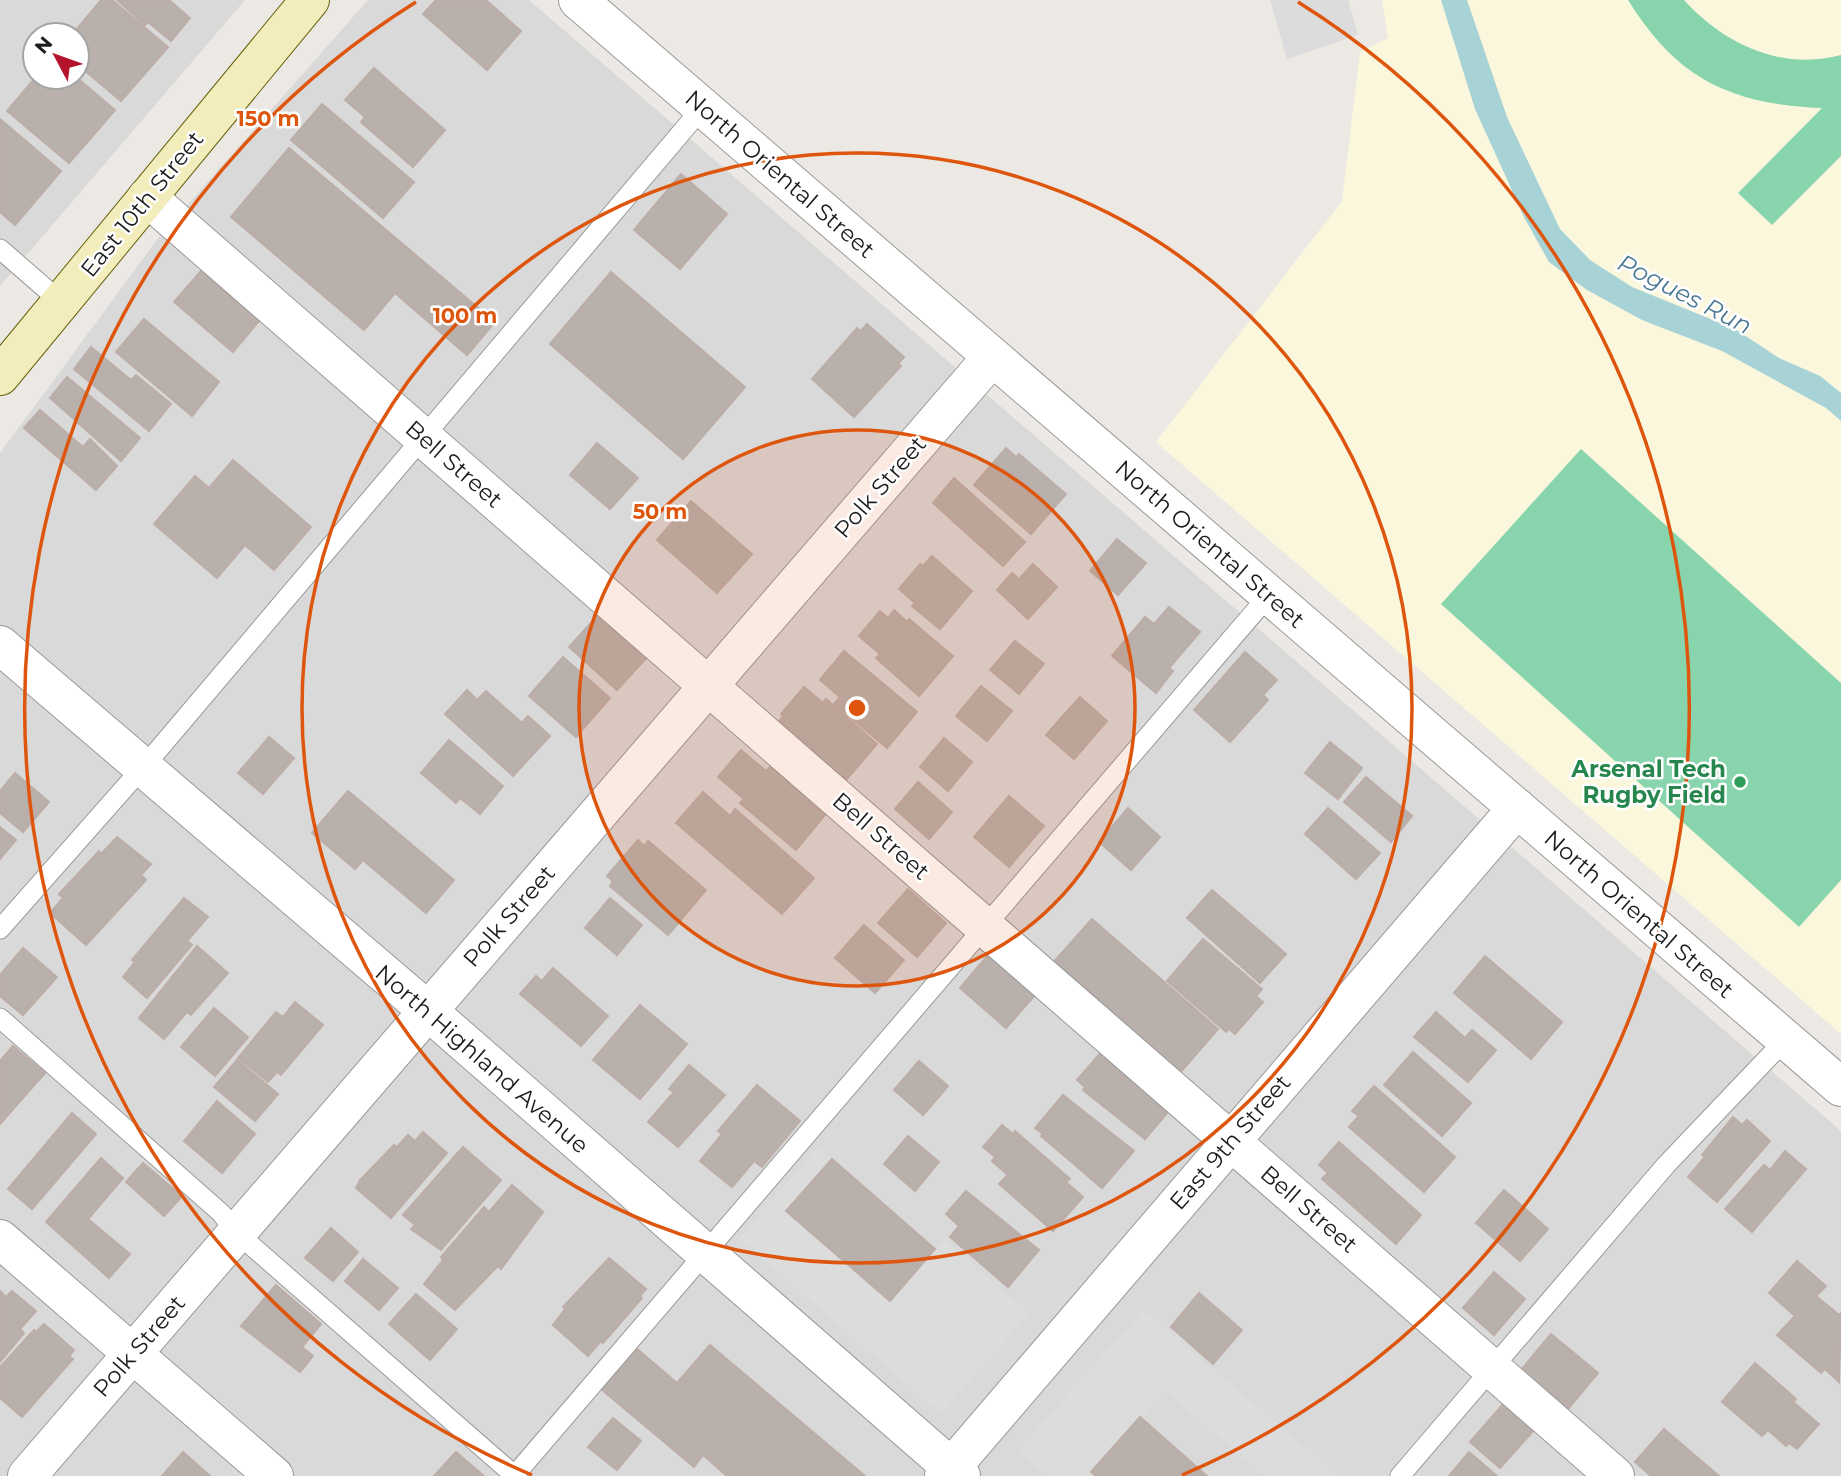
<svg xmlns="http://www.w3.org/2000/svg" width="1841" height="1476" font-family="Montserrat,sans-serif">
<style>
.residential{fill:#dad9d9;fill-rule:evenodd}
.education{fill:#fbf7dd}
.pitch{fill:#88d4ac}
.parking{fill:#dcdcdc}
.water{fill:#a7d2d6}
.building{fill:#b9b0ac;stroke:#bcada7;stroke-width:2}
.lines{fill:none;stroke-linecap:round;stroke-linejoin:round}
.service-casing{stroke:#999;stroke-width:21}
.minor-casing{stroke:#999;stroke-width:40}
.tertiary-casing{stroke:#999;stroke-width:40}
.secondary-casing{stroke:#67630f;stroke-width:40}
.service{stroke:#fff;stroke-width:19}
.minor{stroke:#fff;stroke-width:38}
.tertiary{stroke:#fff;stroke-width:38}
.secondary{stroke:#f2edbb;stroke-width:38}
.ring{fill:none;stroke:#de560d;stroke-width:3.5}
.leisure-dot{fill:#2e9e5b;stroke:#fff;stroke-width:2.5}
.labels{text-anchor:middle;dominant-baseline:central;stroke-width:5;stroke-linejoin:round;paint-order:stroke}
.street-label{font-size:23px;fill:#1c1c1c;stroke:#fff}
.leisure-label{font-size:23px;font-weight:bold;fill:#27864d;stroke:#fff;text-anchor:end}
.water-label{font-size:24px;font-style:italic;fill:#4c7993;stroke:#fff}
.centre{fill:#de560d;stroke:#fff;stroke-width:3.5}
.ring-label{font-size:21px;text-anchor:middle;font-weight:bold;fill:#de560d;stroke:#fff;stroke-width:5;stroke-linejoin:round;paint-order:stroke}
</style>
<rect width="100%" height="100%" fill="#ece8e3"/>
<g class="residential">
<path d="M0 0H245L0 286ZM35 35H77V77H35Z"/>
<polygon points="368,0 529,0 1841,1131 1841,1476 0,1476 0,453 159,237"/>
</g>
<polygon class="education" points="1382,0 1841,0 1841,1034 1156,442 1342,201 1360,52 1388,38"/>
<g class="pitch">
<path d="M1628 0H1684C1724 44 1781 71 1841 55V156L1772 225 1738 193 1822 108C1730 104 1677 79 1628 0Z"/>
<polygon points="1581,449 1841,683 1841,880 1799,927 1441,604"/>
</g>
<g class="parking">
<polygon points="1270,0 1348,0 1358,35 1287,59"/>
<polygon points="818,1147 832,1159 787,1211 889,1301 944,1239 1029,1313 941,1414 739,1238"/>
<polygon points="1143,1310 1339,1476 1265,1476 1165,1391 1089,1476 1046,1476 1017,1451"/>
</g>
<polygon class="water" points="1441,0 1467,0 1507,117 1560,229 1590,260 1632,287 1735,329 1779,358 1820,376 1841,393 1841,421 1826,408 1722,351 1642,320 1587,290 1549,262 1525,219 1475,109"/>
<g class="building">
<polygon points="101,0 112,0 168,47 121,101 77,64 77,35 72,35"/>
<polygon points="117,0 169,0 190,18 171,41 148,22 145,25"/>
<polygon points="436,0 486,0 521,31 487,70 423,14"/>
<polygon points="374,68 445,130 413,167 361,122 365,117 345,100"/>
<polygon points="36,77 76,77 115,110 69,163 7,111"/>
<polygon points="322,104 414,182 383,218 291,140"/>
<polygon points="0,119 61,171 15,225 0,212"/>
<polygon points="289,148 495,322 467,355 395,293 364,330 231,217"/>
<polygon points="681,174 727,214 680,269 634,230"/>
<polygon points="201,271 259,321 233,352 174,302"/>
<polygon points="611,272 745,387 683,459 550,344"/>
<polygon points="144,319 219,382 192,416 116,352"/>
<polygon points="867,324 904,357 898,364 901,366 854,417 812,379 857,328 861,331"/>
<polygon points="91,347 131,380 136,375 171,404 149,431 74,369"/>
<polygon points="67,377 140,438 121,461 50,398"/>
<polygon points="40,410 83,447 90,439 117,466 96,490 24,428"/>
<polygon points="597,443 638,478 610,509 570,475"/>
<polygon points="1006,448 1016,457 1019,454 1066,494 1031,534 974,485"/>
<polygon points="233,460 311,527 274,570 245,545 217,578 154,524 195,476 209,488"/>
<polygon points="954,478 1025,542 1003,566 933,503"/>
<polygon points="691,501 752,554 717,593 657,540"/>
<polygon points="1117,539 1146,563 1118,595 1090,571"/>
<polygon points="932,556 972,591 940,629 912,606 915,603 899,589 920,564 923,566"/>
<polygon points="1033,564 1057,587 1028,619 997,590 1012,573 1019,579"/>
<polygon points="1169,607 1200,632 1169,668 1173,671 1156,693 1112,656 1145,617 1154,624"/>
<polygon points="603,610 650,654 617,690 569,647"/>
<polygon points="894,610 907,622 909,619 953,656 919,696 876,658 880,654 859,636 880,611 888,618"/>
<polygon points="1015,641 1044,664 1019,694 990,670"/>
<polygon points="844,651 917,712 887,748 834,704 840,697 820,680"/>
<polygon points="1245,652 1277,680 1263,695 1268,700 1230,742 1194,710"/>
<polygon points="563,657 610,698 576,737 529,696"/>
<polygon points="981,686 1012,711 987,741 956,716"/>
<polygon points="804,687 823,703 826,699 877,744 846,780 831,768 829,771 794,740 798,737 779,721 783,716 781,714"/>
<polygon points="467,690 477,700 486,691 522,723 528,716 550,736 513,776 445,714"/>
<polygon points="1080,697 1107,721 1074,759 1046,735"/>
<polygon points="269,737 294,758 263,794 238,773"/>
<polygon points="944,738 972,762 948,791 920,767"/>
<polygon points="449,740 503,786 480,814 460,798 456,803 421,773"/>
<polygon points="1330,742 1362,768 1338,799 1305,773"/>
<polygon points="741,750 766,771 772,765 812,799 809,802 825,815 796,850 740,803 744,799 718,777"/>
<polygon points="15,773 49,802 23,832 0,813 0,791"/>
<polygon points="1366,777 1412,816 1391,842 1344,802"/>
<polygon points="918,782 952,812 929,839 895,809"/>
<polygon points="348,791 454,880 426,913 363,860 355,869 312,833"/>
<polygon points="703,792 730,816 735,809 814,878 782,914 676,823"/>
<polygon points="1009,796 1044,826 1009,867 974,837"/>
<polygon points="1128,808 1160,837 1131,870 1099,842"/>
<polygon points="1328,808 1380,853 1356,879 1305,834"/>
<polygon points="0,827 16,840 0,859"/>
<polygon points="117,837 151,864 141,875 146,880 86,945 50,913 63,898 59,894 99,851 101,854"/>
<polygon points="638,840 644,846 648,841 706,890 668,935 610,886 613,881 607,876"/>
<polygon points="908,889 946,923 917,957 878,923"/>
<polygon points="1212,890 1286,954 1260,983 1187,918"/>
<polygon points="184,898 208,917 187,941 192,945 147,998 123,977 135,962 132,960"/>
<polygon points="610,898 642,925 617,955 585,928"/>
<polygon points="1092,919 1218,1029 1178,1075 1052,964"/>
<polygon points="864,925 904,960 875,993 835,958"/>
<polygon points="1203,939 1262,989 1256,996 1263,1002 1235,1034 1229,1029 1226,1032 1167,981"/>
<polygon points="197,946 228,973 191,1015 187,1012 164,1039 139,1018"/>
<polygon points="23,948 57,977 23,1015 0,996 0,975"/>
<polygon points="989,954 1036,994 1006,1028 960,988"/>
<polygon points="1485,956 1562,1022 1531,1059 1454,993"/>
<polygon points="553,968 608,1016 581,1046 520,994 536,976 542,981"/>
<polygon points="295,1002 323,1025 281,1075 277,1072 268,1082 238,1058 276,1012 283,1017"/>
<polygon points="640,1005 687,1044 640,1099 593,1060"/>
<polygon points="214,1008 248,1037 215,1076 181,1047"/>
<polygon points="1436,1012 1465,1038 1472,1030 1496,1050 1468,1082 1414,1037"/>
<polygon points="13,1046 45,1073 0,1124 0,1061"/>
<polygon points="1104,1049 1174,1105 1145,1139 1083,1090 1085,1087 1077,1080"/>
<polygon points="1413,1052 1471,1103 1442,1136 1384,1085"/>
<polygon points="237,1060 278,1094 255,1121 214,1087"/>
<polygon points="919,1061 948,1086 923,1115 894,1090"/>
<polygon points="689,1065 725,1095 678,1147 648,1122 674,1092 669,1089"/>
<polygon points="757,1085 800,1121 762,1167 754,1161 732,1187 700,1161 722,1134 718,1131"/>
<polygon points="1374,1086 1455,1157 1424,1192 1349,1127 1359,1116 1352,1111"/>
<polygon points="1063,1095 1134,1151 1102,1188 1041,1136 1043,1134 1035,1128"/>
<polygon points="217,1101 255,1134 222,1173 184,1141"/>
<polygon points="72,1113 96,1134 32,1209 8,1189"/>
<polygon points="1733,1117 1742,1125 1747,1120 1770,1141 1717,1202 1688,1177 1705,1157 1702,1155"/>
<polygon points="1002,1125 1013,1134 1015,1131 1070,1179 1066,1182 1083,1197 1053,1231 999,1184 1008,1175 992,1161 995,1157 983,1147"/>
<polygon points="423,1132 447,1153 391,1218 356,1188 360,1180 394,1145 397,1147 408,1135 415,1141"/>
<polygon points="908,1136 939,1162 915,1191 884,1164"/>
<polygon points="1339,1142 1421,1215 1396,1244 1322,1179 1328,1173 1319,1165"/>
<polygon points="463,1147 501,1180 441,1250 411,1229 415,1225 403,1215"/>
<polygon points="1785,1151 1806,1169 1752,1232 1725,1209 1764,1165 1770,1170"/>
<polygon points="101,1158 123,1178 88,1219 130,1254 109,1278 46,1222"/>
<polygon points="832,1159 935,1249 890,1301 786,1211"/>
<polygon points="143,1163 182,1196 164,1216 126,1182"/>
<polygon points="512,1185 543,1212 501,1269 498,1266 455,1310 424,1284 443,1260 441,1257 484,1207 489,1212"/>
<polygon points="1504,1190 1548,1229 1520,1261 1476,1223"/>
<polygon points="966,1191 1039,1250 1008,1287 950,1237 959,1226 946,1214"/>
<polygon points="331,1228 358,1252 333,1281 305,1258"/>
<polygon points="609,1258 646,1289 640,1296 642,1298 603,1343 601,1341 588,1356 553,1325 565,1309 563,1307"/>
<polygon points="363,1259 398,1288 379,1310 345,1281"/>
<polygon points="1797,1261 1826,1286 1816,1296 1839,1315 1841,1313 1839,1382 1825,1369 1821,1373 1777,1335 1795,1316 1769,1293"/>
<polygon points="1494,1272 1525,1299 1494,1335 1463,1308"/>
<polygon points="276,1285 321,1324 302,1347 313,1356 300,1372 241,1326"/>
<polygon points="0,1291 6,1297 12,1291 36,1311 20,1329 24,1333 0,1362"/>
<polygon points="1199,1293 1242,1330 1213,1364 1171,1327"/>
<polygon points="416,1294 457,1329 430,1360 389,1324"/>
<polygon points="44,1324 74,1350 69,1356 73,1359 22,1417 0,1398 0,1367 34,1330 36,1332"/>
<polygon points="1551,1334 1598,1373 1568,1409 1521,1370"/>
<polygon points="710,1345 865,1476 727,1476 703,1455 694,1467 601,1389 636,1348 677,1383"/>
<polygon points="1755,1363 1796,1399 1793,1402 1819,1424 1797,1449 1789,1443 1786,1446 1768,1430 1762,1436 1722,1402"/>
<polygon points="1505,1402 1535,1429 1500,1468 1470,1442"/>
<polygon points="1140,1417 1207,1476 1096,1476 1091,1472"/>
<polygon points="613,1418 641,1441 617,1470 588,1447"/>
<polygon points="1664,1429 1719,1476 1651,1476 1635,1462"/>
<polygon points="183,1452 210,1476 162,1476"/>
<polygon points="456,1452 484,1476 434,1476"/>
<polygon points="1469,1452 1497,1476 1449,1476"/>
</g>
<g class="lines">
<defs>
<g id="service">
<polyline points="0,249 61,302"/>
<polyline points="0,929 158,750 703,107"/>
<polyline points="0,1018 221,1213 237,1233 514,1475"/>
<polyline points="514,1476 1269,595"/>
<polyline points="1400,1476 1666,1165 1785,1040"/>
</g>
<g id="minor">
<polyline points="147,197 1615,1476"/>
<polyline points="0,1239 274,1476"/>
<polyline points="27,1476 992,357"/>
<polyline points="944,1476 1517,808"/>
</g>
<g id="tertiary">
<polyline points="578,0 1841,1087"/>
<polyline points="0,645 428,1011 961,1476"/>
</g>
<polyline id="secondary" points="0,376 310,0"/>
</defs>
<use href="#service" class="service-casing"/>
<use href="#minor" class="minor-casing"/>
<use href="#tertiary" class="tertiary-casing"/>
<use href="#secondary" class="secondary-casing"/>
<use href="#service" class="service"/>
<use href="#minor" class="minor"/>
<use href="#tertiary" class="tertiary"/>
<use href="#secondary" class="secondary"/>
</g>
<circle cx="857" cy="708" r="278" fill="#de560d" fill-opacity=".12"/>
<g class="ring">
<circle cx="857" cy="708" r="278"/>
<circle cx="857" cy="708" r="555"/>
<path d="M532 1475A833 833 0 0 1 416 2M1298 2A833 833 0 0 1 1182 1475"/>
</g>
<circle class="leisure-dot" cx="1740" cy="782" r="7"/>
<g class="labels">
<g class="street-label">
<text transform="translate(780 174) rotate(41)">North Oriental Street</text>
<text transform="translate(142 204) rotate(-51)">East 10th Street</text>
<text transform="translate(454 464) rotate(41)">Bell Street</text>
<text transform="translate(880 487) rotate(-49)">Polk Street</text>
<text transform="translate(1210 544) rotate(41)">North Oriental Street</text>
<text transform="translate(881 836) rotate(41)">Bell Street</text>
<text transform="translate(1639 914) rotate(41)">North Oriental Street</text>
<text transform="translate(509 916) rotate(-49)">Polk Street</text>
<text transform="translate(482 1059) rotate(41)">North Highland Avenue</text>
<text transform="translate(1230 1142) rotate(-49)">East 9th Street</text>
<text transform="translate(1309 1209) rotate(41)">Bell Street</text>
<text transform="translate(139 1346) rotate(-49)">Polk Street</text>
</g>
<g class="leisure-label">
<text x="1726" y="769">Arsenal Tech<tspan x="1726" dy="26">Rugby Field</tspan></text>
</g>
<g class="water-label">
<text transform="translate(1685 294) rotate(27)">Pogues Run</text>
</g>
</g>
<circle cx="857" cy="708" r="10" class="centre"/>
<g class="ring-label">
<text x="268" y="126">150 m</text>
<text x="465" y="323">100 m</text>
<text x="660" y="519">50 m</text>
</g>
<g transform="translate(56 56) rotate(311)"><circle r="33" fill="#ffffff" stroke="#a4a4a4" stroke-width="2"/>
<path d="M0-5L12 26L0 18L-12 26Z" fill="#b4142b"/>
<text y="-10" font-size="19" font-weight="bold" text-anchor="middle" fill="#1c1c1c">N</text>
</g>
</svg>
